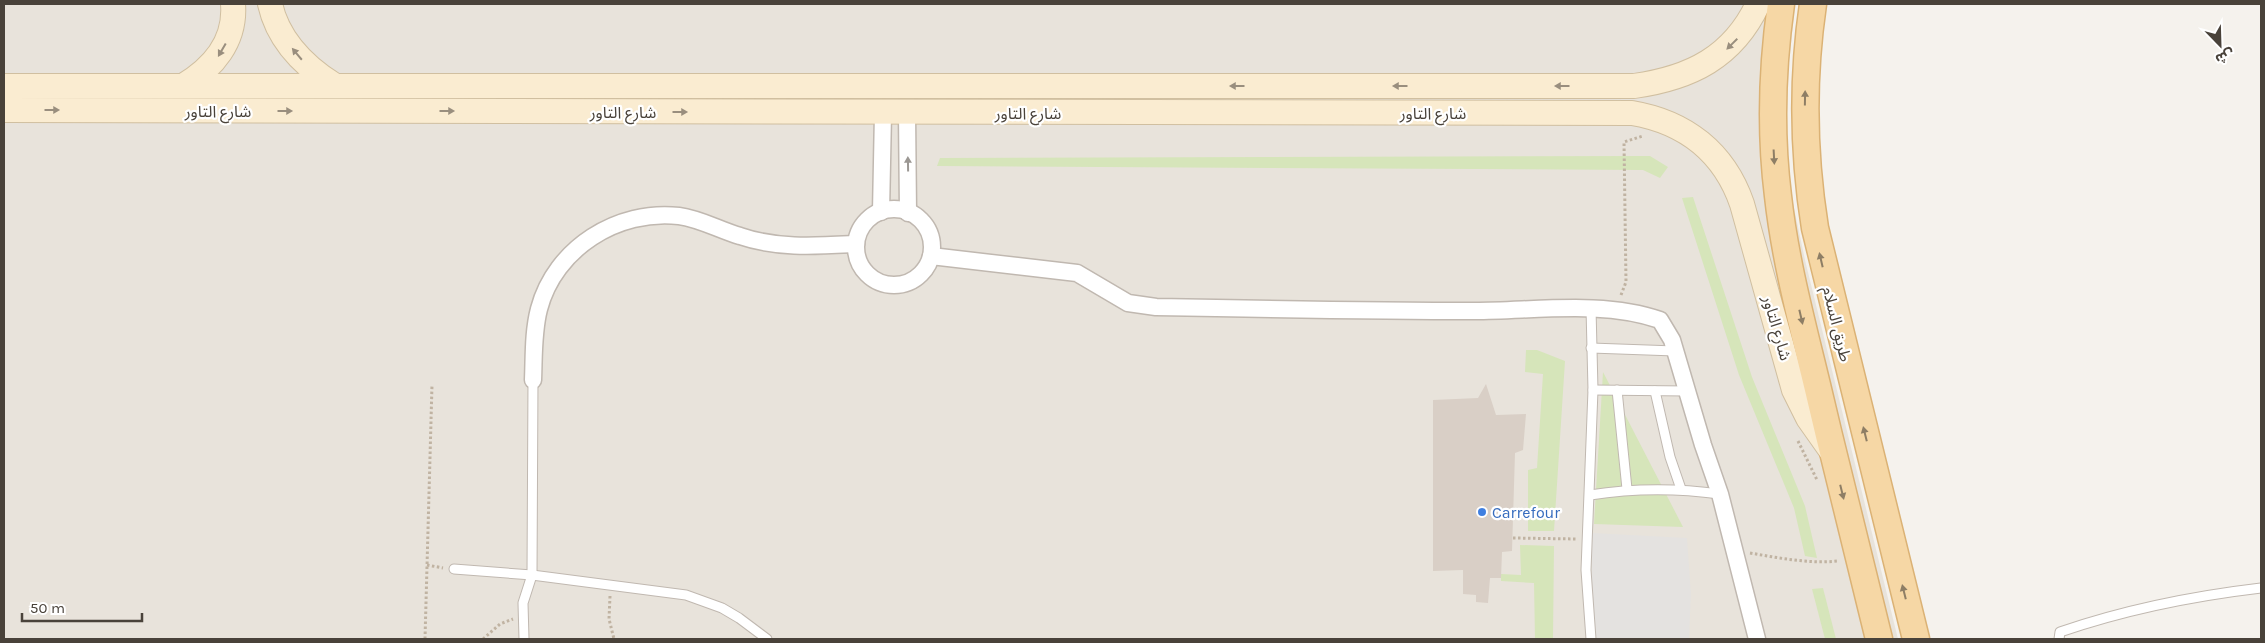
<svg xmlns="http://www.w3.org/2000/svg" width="2265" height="643" font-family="Karla,'Noto Sans Arabic',sans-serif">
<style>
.residential{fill:#e8e3db}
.green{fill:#d6e5ba}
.parking{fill:#e4e2e0}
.building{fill:#d9cfc6}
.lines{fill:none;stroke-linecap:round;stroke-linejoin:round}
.service-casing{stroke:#c0b8b0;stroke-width:11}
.minor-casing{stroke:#c0b8b0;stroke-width:19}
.secondary-casing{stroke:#d0bfa0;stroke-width:26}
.primary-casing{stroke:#dbb275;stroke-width:29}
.path{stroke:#c0b3a2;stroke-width:3;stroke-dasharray:2.5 2.5;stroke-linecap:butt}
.service{stroke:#fff;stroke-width:9}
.minor{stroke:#fff;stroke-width:16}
.secondary{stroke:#faecd1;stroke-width:24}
.primary{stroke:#f6d7a5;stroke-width:26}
.oneway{fill:#998e7e}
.oneway2{fill:#8e7e65}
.oneway3{fill:#9b9793}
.shop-dot{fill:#3f7fe0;stroke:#fff;stroke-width:2}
.labels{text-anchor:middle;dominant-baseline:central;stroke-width:4.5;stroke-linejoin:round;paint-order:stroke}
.street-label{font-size:16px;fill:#49423a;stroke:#fff}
.shop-label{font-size:16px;fill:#366cbe;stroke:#fff;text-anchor:start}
</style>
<rect width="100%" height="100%" fill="#f5f2ed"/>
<polygon class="residential" points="4,4 1795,4 1785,102 1786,170 1805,260 1898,639 4,639"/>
<g class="green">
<polygon points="1650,156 1668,167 1660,178 1643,170 937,166 940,158"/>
<polygon points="1693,197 1752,377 1805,506 1817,558 1805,556 1794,508 1739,375 1682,198"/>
<polygon points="1526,350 1537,350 1565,361 1554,531 1528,531 1528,470 1537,468 1543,374 1525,372"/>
<polygon points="1603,372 1683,527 1594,524"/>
<polygon points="1520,545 1554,546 1553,639 1535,639 1534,583 1501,581 1501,574 1521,575"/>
<polygon points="1823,588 1836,639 1825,639 1812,589"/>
</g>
<polygon class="parking" points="1592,533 1687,538 1691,594 1689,639 1591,639"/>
<polygon class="building" points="1486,384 1496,415 1526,414 1523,450 1515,453 1512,551 1502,552 1501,578 1490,578 1488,603 1476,602 1476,595 1463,594 1463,570 1433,571 1433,400 1478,398"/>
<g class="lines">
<defs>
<g id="service">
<polyline points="1591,308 1593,390 1586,570 1591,639"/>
<polyline points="1591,348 1675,351"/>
<polyline points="1593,390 1687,391"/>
<polyline points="1617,390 1627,489"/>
<polyline points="1655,391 1670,457 1681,489"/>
<path d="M1590 495C1634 488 1676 488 1720 494"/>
<polyline points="454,569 532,575 686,595 722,608 739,618 767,639"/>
<polyline points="524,639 523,603 532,575 533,380"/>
<path d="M2059 639 2060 632C2124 610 2193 596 2261 588"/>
</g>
<g id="minor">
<polyline points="907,113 908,213"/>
<circle cx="894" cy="247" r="38"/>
<polyline points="881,212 883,113"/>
<path d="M931 256 1077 273 1128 303 1156 307C1262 309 1369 311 1475 311 1534 311 1604 300 1660 320L1672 340 1703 445 1720 494 1757 639"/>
<path d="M533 380C534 356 533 332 539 309 555 248 618 209 679 216 701 219 719 230 740 236 778 249 817 246 856 244"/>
</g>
<g id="secondary">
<path d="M270 4C278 40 304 66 334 85"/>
<path d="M4 86H1634C1691 78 1733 57 1758 4"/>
<path d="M183 86C213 68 236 41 233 4"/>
<path d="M4 110 1632 113C1685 122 1724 152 1742 204L1794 390 1808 418 1832 452"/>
</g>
<g id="primary">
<path d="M1781 4C1772 68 1770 132 1778 196 1785 260 1802 323 1817 385 1837 470 1858 555 1879 639"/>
<path d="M1813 4C1802 79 1803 153 1815 228L1916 639"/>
</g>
</defs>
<use href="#service" class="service-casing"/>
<use href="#minor" class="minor-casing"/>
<use href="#secondary" class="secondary-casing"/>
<use href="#primary" class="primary-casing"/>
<g class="path">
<polyline points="1621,295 1626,282 1624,142 1643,136"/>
<polyline points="1798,441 1817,480"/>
<polyline points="1513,538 1576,539"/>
<path d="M1750 553C1779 558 1809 564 1838 561"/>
<polyline points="427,565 443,568"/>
<polyline points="610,596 609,619 614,639"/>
<polyline points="425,639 432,385"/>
<polyline points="483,639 500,624 513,619"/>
</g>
<use href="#service" class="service"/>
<use href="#minor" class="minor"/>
<use href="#secondary" class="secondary"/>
<use href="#primary" class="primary"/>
</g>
<defs><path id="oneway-solid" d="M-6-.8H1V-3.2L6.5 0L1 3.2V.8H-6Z" transform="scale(1.25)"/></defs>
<g class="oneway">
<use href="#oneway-solid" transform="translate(1732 44) rotate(135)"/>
<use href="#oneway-solid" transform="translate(222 50) rotate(120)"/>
<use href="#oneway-solid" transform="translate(297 54) rotate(-130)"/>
<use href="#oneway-solid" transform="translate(1237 86) rotate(-180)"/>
<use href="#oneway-solid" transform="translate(1400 86) rotate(-180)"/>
<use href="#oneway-solid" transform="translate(1562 86) rotate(-180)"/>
<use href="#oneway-solid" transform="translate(52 110)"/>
<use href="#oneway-solid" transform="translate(285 111)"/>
<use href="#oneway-solid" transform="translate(447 111)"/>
<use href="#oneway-solid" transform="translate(680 112)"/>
</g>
<g class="oneway2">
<use href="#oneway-solid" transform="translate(1805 98) rotate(-89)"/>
<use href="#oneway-solid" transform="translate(1774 157) rotate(87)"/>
<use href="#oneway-solid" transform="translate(1821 260) rotate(-103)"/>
<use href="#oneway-solid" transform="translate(1801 317) rotate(77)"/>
<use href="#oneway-solid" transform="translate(1865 434) rotate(-104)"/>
<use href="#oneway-solid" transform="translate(1842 492) rotate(76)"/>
<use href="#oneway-solid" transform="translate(1904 592) rotate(-104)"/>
</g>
<use class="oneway3" href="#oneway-solid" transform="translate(908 164) rotate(-91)"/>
<circle class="shop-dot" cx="1482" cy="512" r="5"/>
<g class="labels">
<g class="street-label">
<text x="218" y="111">شارع التاور</text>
<text x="623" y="112">شارع التاور</text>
<text x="1028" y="113">شارع التاور</text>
<text x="1433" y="113">شارع التاور</text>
<text transform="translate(1837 324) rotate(76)">طريق السلام</text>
<text transform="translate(1777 328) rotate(74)">شارع التاور</text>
</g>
<g class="shop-label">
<text x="1492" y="512">Carrefour</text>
</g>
</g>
<rect width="2265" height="643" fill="none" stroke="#49423a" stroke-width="10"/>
<g transform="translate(2220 45) rotate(157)" stroke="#ffffff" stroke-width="4" paint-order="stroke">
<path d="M0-4L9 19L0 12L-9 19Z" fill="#49423a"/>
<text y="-8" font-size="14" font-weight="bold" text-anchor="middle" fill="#49423a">ش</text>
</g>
<path d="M22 613v8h120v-8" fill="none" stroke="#49423a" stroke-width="2.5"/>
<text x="30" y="613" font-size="15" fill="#49423a" stroke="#ffffff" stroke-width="4" paint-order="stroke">50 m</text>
</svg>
